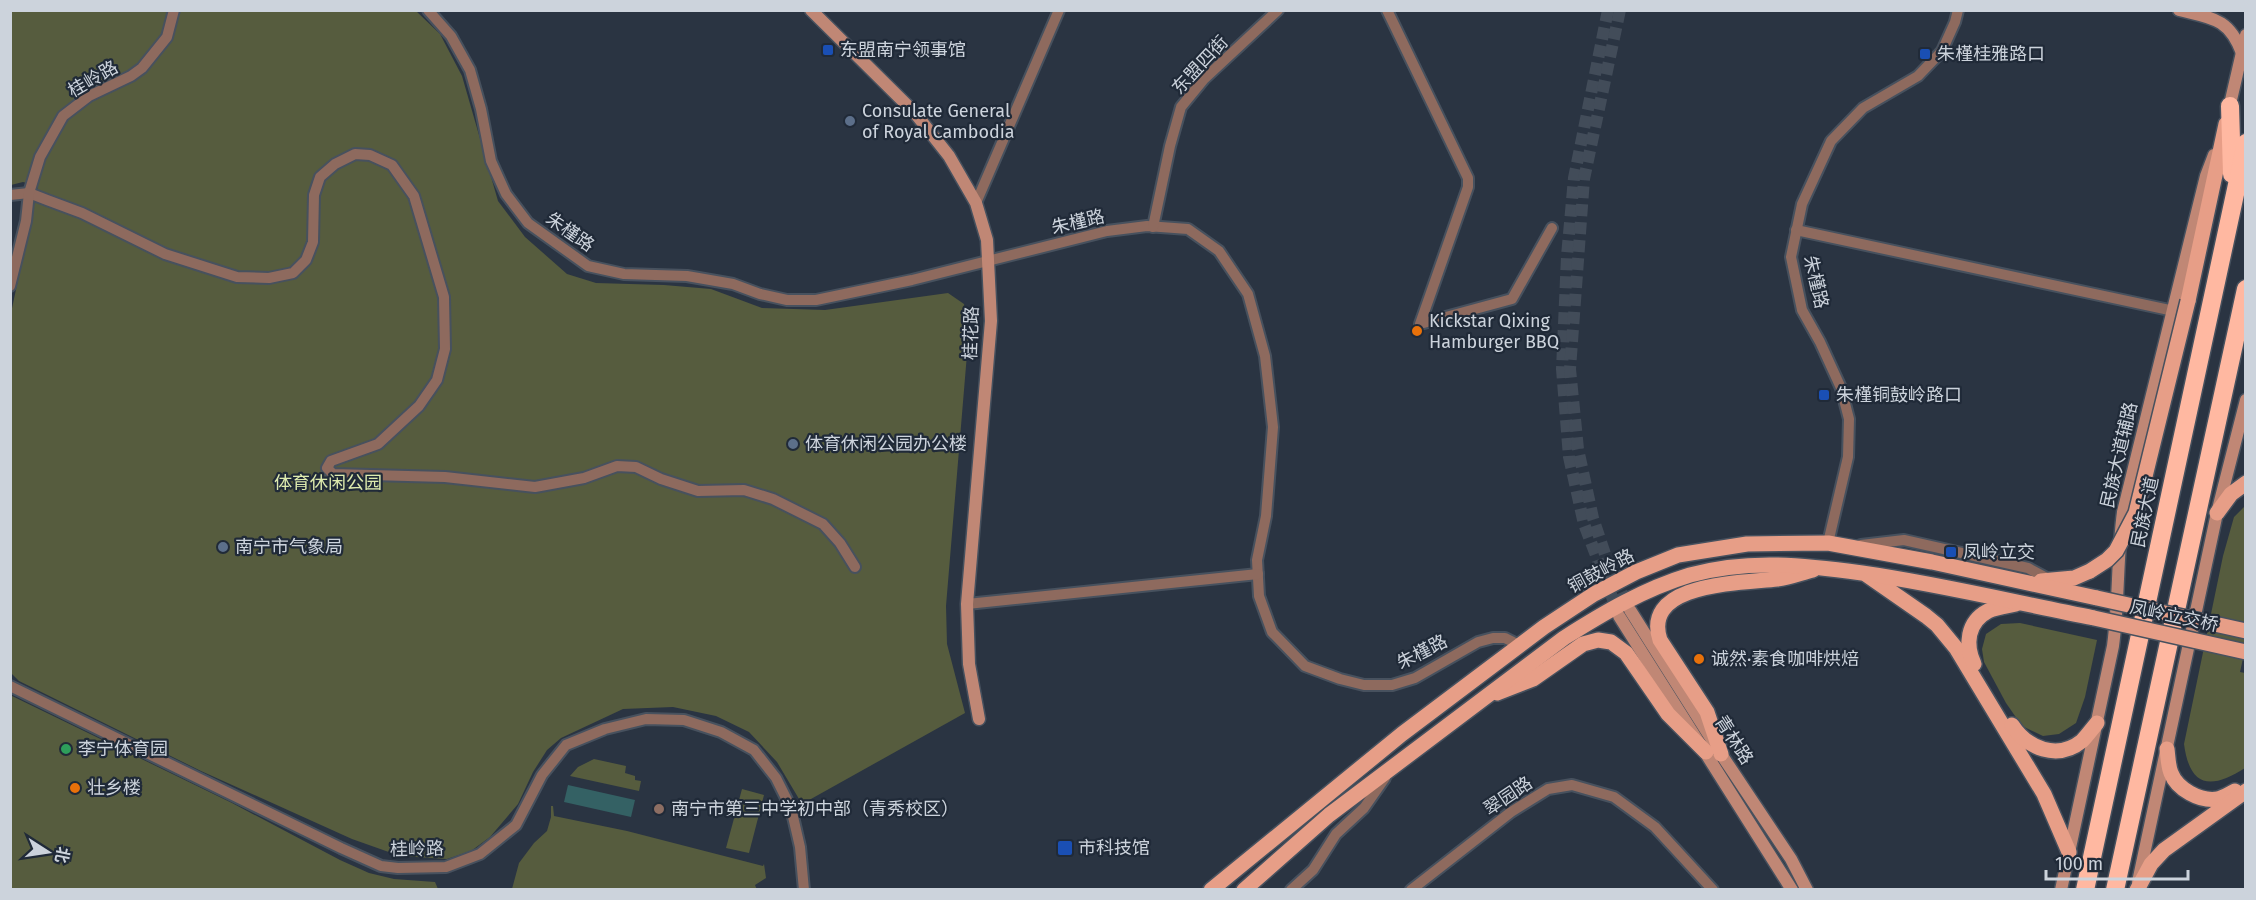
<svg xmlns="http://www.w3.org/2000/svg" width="2256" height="900" font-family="'Fira Sans','Noto Sans SC',sans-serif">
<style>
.green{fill:#565c3e}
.water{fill:#346164}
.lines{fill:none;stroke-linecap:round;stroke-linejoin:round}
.secondary-tunnel{stroke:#424c59;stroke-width:12;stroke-dasharray:12 6;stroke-linecap:butt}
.street-casing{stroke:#47515e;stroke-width:14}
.secondary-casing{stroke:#47515e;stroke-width:15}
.primary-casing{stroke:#47515e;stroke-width:18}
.highway-casing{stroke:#47515e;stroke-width:21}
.street{stroke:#8e6a5e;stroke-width:10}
.secondary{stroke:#c08775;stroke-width:12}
.primary{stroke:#e79e87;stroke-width:15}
.highway{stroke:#ffb8a1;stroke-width:18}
.primary-bridge-casing{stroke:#47515e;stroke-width:18;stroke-linecap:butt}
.primary-bridge{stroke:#e79e87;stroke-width:15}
.transit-dot{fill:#1a4fb4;stroke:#202a38;stroke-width:2}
.service-dot{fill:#5c6f8a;stroke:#202a38;stroke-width:2}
.food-dot{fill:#e8710a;stroke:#202a38;stroke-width:2}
.leisure-dot{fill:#2e9e5b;stroke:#202a38;stroke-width:2}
.education-dot{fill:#8d6e63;stroke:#202a38;stroke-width:2}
.labels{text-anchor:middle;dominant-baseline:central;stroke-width:4.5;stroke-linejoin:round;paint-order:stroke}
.poi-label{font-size:18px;fill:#ccd3dc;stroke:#202a38;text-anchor:start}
.street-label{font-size:18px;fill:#ccd3dc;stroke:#202a38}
.park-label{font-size:18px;fill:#deebae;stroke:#202a38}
</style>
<rect width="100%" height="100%" fill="#2a3442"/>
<g class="green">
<polygon points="11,11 416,11 440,34 462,76 498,201 525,237 567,274 596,283 664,285 711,289 762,308 825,310 948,293 964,304 969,330 946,606 947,644 965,713 802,804 777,762 749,732 716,716 673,707 623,709 561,738 547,750 533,772 518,804 490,837 471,851 447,859 400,856 352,839 201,771 19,681 11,673 11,313 38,186 23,182 11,185"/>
<path d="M2245 506 2246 645 2240 672 2245 673V768C2212 789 2190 789 2184 744L2223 556 2234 517Z"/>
<polygon points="2020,623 2097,640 2085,697 2076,723 2059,734 2043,736 2022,726 2006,703 1984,662 1982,649 1986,634 2001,624"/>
<polygon points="10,695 232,803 340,860 369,873 394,879 435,882 438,889 11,889"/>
<polygon points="594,759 626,766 625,773 635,776 635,780 641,781 639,791 570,776 578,767"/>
<polygon points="742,789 764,795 749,853 726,848"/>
<polygon points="551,806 553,806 554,816 627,831 763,866 764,864 766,878 755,885 757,890 512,889 519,863 534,843 547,831 551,817"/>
</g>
<polygon class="water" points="568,785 635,800 631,817 564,802"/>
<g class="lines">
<g class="secondary-tunnel">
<polyline points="1608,10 1574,178 1567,256 1562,369 1569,457 1584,524 1619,615"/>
<polyline points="1620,10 1584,179 1570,369 1578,449 1593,518 1607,560 1629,609"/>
</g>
<defs>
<g id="street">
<polyline points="428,10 451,36 470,70 481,109 491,161 506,194 528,223 588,266 624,274 687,276 733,284 760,294 787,300 816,300 912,280 1107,231 1147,226 1188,229 1219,251 1248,294 1265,356 1273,427 1266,516 1257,560 1259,596 1272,632 1305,666 1340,679 1364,685 1392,685 1415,678 1478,642 1493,638 1505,638 1519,645"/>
<polyline points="1387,10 1468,178 1468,187 1420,324 1512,299 1552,228"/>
<polyline points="10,195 29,193 47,200 82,213 165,254 237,277 269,278 293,273 306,260 313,242 314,195 320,177 335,164 355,154 370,155 392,165 414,196 444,297 445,349 437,380 419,406 378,444 331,461 327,468 333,474 445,477 535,487 584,478 617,466 636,467 661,479 698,491 744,490 773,499 823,524 840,543 855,567"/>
<polyline points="976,203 1059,10"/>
<polyline points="1153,227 1170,146 1181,107 1204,79 1278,10"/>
<polyline points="1796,230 2174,311"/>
<polyline points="10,286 26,221 29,193 40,157 63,116 89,96 131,76 142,68 167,37 174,10"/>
<polyline points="1828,543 1848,457 1849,419 1841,388 1820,342 1802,310 1791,257 1802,204 1831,141 1863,108 1918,76 1942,51 1955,22 1958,10"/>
<polyline points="1861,545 1904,540 2028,568 2052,581"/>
<polyline points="967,604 1258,574"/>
<polyline points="10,686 341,848 381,866 398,868 446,867 480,854 516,825 542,775 566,745 605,729 646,719 684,720 721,732 754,750 776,778 791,808 800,847 804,890"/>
<polyline points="1291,890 1313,870 1336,834 1364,808 1385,778"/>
<polyline points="1411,890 1511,812 1548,789 1572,785 1614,797 1655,827 1713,890"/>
</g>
<g id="secondary">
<polyline points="811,10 915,113 949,156 976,203 987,240 991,321 967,604 969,664 979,719"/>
<path d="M2179 10C2212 18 2229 18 2242 53"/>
<polyline points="2228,113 2246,35"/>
<polyline points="1630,610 1721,754 1791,859 1807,890"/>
<polyline points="1619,616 1792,890"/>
<polyline points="2138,882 2217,513 2246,400"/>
<path d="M2061 890 2113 646C2119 601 2117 557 2123 512L2206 176 2214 155"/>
</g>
<g id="primary">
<polyline points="2188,301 2226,124"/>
<polyline points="2217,513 2231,494 2246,483"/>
<polyline points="1867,575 1926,616 1937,625 1956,648 2044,794 2069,852"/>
<polyline points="2041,581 2074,578 2090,571"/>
<path d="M1974 664C1965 645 1967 622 1988 611 1996 607 2007 606 2016 604"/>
<polyline points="1497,693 1533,679 1583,644 1598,640 1611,642 1626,653 1668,714 1706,752"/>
<path d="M2012 725C2027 748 2057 761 2082 741 2087 736 2092 729 2097 723"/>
<path d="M2167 749C2168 756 2168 766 2171 773 2177 789 2200 802 2218 799 2224 797 2230 794 2235 791"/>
<path d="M1721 754 1707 712 1660 640C1641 582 1743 583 1777 579 1789 578 1801 573 1813 570"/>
<polyline points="1211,890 1402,734 1544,627 1594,594 1636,572 1678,555 1747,544 1828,543 1932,562 2097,598"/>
<path d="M1244 890 1329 815 1564 638C1605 612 1644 589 1690 575 1748 559 1804 565 1862 573 1940 584 2017 603 2094 618"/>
<polyline points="2137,890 2151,864 2164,850 2246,791"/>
</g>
<g id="highway">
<polyline points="2230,106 2232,174"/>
<polyline points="2085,890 2246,143"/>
<polyline points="2115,890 2246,289"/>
</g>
</defs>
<use href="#street" class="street-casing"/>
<use href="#secondary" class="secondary-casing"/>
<use href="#primary" class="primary-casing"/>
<use href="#highway" class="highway-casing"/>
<use href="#street" class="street"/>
<use href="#secondary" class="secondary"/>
<use href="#primary" class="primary"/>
<use href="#highway" class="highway"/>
<defs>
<g id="primary-bridge">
<polyline points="2090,571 2107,560 2116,551 2136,513 2188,301"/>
<polyline points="2097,598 2246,631"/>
<polyline points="2094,618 2246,652"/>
</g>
</defs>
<use href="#primary-bridge" class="primary-bridge-casing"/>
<use href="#primary-bridge" class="primary-bridge"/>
</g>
<g class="transit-dot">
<rect x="822" y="44" width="12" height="12" rx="3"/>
<rect x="1919" y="48" width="12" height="12" rx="3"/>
<rect x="1818" y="389" width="12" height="12" rx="3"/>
<rect x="1945" y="546" width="12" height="12" rx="3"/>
<rect x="1057" y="840" width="16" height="16" rx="3"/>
</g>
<g class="service-dot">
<circle cx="850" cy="121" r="6"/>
<circle cx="793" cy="444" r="6"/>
<circle cx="223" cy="547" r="6"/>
</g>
<g class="food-dot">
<circle cx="1417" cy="331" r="6"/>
<circle cx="1699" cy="659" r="6"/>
<circle cx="75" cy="788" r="6"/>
</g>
<circle class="leisure-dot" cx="66" cy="749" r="6"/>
<circle class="education-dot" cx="659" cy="809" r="6"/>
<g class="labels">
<g class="poi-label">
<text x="840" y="50">东盟南宁领事馆</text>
<text x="1937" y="54">朱槿桂雅路口</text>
<text x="862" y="111">Consulate General<tspan x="862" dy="21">of Royal Cambodia</tspan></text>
<text x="1429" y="321">Kickstar Qixing<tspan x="1429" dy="21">Hamburger BBQ</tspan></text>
<text x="1836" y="395">朱槿铜鼓岭路口</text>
<text x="805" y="444">体育休闲公园办公楼</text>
<text x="235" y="547">南宁市气象局</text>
<text x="1963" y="552">凤岭立交</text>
<text x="1711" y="659">诚然·素食咖啡烘焙</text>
<text x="78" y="749">李宁体育园</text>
<text x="87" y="788">壮乡楼</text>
<text x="671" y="809">南宁市第三中学初中部（青秀校区）</text>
<text x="1078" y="848">市科技馆</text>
</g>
<g class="street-label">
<text transform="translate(1200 65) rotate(-47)">东盟四街</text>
<text transform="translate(93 79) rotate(-30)">桂岭路</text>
<text transform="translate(1078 222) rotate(-13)">朱槿路</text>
<text transform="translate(570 232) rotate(35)">朱槿路</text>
<text transform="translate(1816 282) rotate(77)">朱槿路</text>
<text transform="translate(971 333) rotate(-88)">桂花路</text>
<text transform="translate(2119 455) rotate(-77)">民族大道辅路</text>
<text transform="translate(2145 512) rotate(-78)">民族大道</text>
<text transform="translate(1601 571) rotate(-28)">铜鼓岭路</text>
<text transform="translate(2174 616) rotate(12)">凤岭立交桥</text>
<text transform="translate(1422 652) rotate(-27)">朱槿路</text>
<text transform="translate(1734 740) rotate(57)">青林路</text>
<text transform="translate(1508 796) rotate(-34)">翠园路</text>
<text transform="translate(417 849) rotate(-1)">桂岭路</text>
</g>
<g class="park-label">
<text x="328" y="483">体育休闲公园</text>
</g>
</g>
<rect width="2256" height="900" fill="none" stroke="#ccd3dc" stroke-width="24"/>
<g transform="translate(48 852) rotate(102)" stroke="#202a38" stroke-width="4.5" paint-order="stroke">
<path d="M0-4.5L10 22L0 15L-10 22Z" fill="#ccd3dc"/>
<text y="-9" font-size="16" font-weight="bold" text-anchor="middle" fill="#ccd3dc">北</text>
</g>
<path d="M2046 870v9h142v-9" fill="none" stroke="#ccd3dc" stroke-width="3"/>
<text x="2055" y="870" font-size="18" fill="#ccd3dc" stroke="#202a38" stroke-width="4.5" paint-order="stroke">100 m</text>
</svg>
